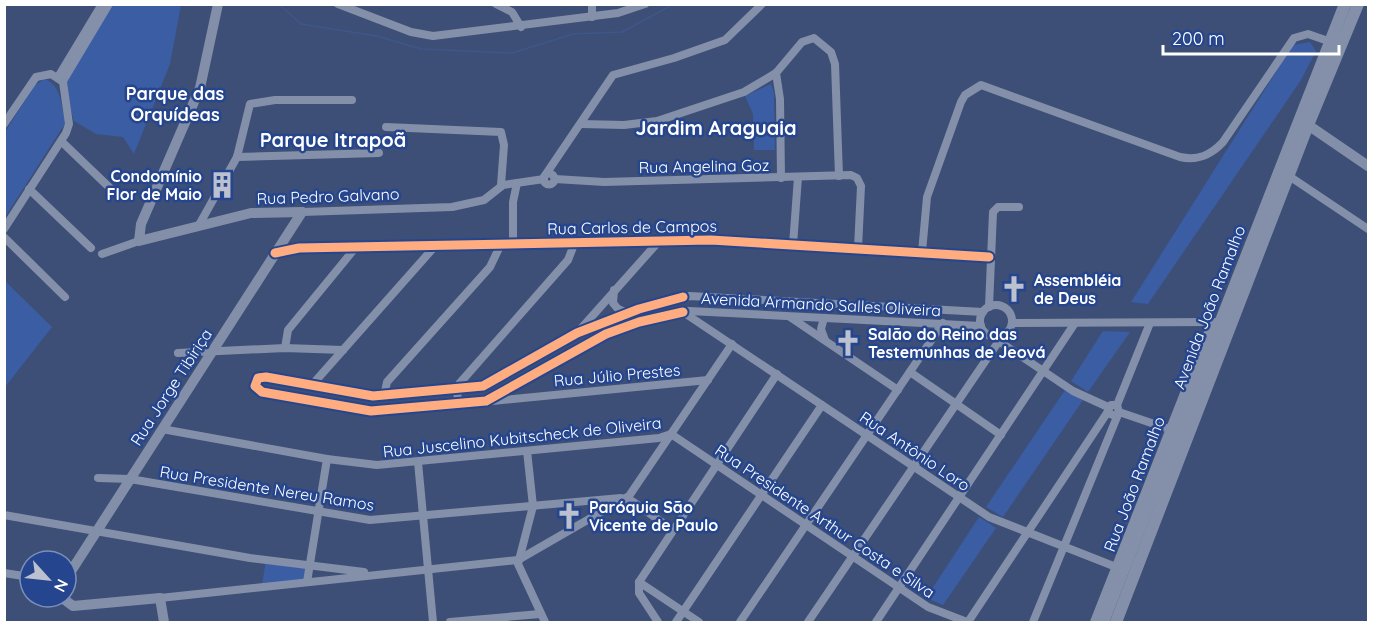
<svg xmlns="http://www.w3.org/2000/svg" width="1373" height="627" font-family="Quicksand,sans-serif">
<style>
.green{fill:#3a5da3}
.lines{fill:none;stroke-linecap:round;stroke-linejoin:round}
.stream{stroke:#3f5689;stroke-width:1.5}
.minor{stroke:#8490a9;stroke-width:8}
.major{stroke:#838fa9;stroke-width:10}
.highway{stroke:#8490a9;stroke-width:12}
.cycleway-casing{stroke:#25468e;stroke-width:13}
.cycleway{stroke:#ffac80;stroke-width:9}
.labels{text-anchor:middle;dominant-baseline:central;stroke-width:5;stroke-linejoin:round;paint-order:stroke}
.street-label{font-size:16px;fill:#fff;stroke:#25468e}
.poi-label{font-size:16px;font-weight:bold;fill:#fff;stroke:#25468e;text-anchor:start}
.neighbourhood-label{font-size:18px;font-weight:bold;fill:#fff;stroke:#25468e}
.quarter-label{font-size:20px;font-weight:bold;fill:#fff;stroke:#25468e}
</style>
<rect width="100%" height="100%" fill="#3d4f76"/>
<g class="green">
<polygon points="112,5 181,5 170,64 134,154 123,137 96,134 74,121 67,97 66,78"/>
<polygon points="1310,42 1316,51 1301,80 1148,304 1131,302 1293,45"/>
<path d="M45 79C63 87 60 106 66 122L5 217V132L35 85Z"/>
<polygon points="771,84 774,93 775,150 754,150 753,114 745,96"/>
<polygon points="5,281 52,327 5,387 4,387"/>
<polygon points="1103,331 1130,332 1088,392 1071,381"/>
<polygon points="1065,390 1083,400 1003,517 986,507"/>
<polygon points="979,517 996,528 943,605 926,598"/>
<polygon points="266,560 308,565 307,582 262,585"/>
</g>
<g class="lines">
<polyline class="stream" points="279,4 301,24 377,36 421,49 512,53 573,34 622,32 674,4"/>
<g class="minor">
<polyline points="338,4 411,32 433,36 618,13 645,4"/>
<polyline points="496,4 512,12 521,27"/>
<polyline points="592,17 592,4"/>
<polyline points="776,73 780,99 781,178"/>
<polyline points="58,77 102,4"/>
<polyline points="63,81 109,4"/>
<polyline points="4,124 36,77 51,74 63,82 69,124 66,133 4,229"/>
<polyline points="581,124 624,125 657,121 744,92 776,73 802,42 814,38 831,52 835,64 839,176"/>
<polyline points="386,127 501,132 504,145 501,185"/>
<polyline points="61,141 111,189"/>
<polyline points="237,157 379,153"/>
<circle cx="549" cy="179" r="5.5"/>
<polyline points="546,174 613,75 674,58 725,40 762,4"/>
<polyline points="1289,176 1368,229"/>
<polyline points="555,179 604,182 851,175 857,178 861,186 858,248"/>
<polyline points="29,189 91,248"/>
<polyline points="302,212 452,207 484,200 503,185 544,179"/>
<polyline points="199,225 237,157 250,104 275,100 352,100"/>
<polyline points="4,237 65,297"/>
<polyline points="513,244 513,202 517,183"/>
<polyline points="793,245 798,177"/>
<path d="M922 252 927 197 961 102 965 95 981 85 1180 157C1198 161 1211 155 1223 142L1294 38 1308 34 1331 42"/>
<polyline points="275,253 299,248 711,240 989,257"/>
<polyline points="102,254 139,241"/>
<polyline points="614,290 613,303 618,309 627,313"/>
<circle cx="996" cy="321" r="16"/>
<polyline points="989,307 993,212 998,207 1019,207"/>
<polyline points="683,312 989,517 1116,567 1123,574"/>
<polyline points="790,317 898,390"/>
<polyline points="824,318 821,329 825,340"/>
<polyline points="1012,323 1214,322"/>
<polyline points="981,326 689,311 639,322 606,334 486,401 371,411 262,392 255,386 258,378 266,377 373,396 483,386 577,333 604,322 689,296 983,312"/>
<polyline points="578,332 660,240"/>
<polyline points="991,336 1073,391 1108,407"/>
<polyline points="285,348 288,330 356,247"/>
<polyline points="178,353 285,348 343,350"/>
<polyline points="910,372 1001,435"/>
<polyline points="312,385 436,245"/>
<polyline points="384,396 387,382 490,267 501,244"/>
<polyline points="492,401 708,380"/>
<polyline points="458,403 457,388 459,384 568,260 575,242"/>
<polyline points="1117,405 1150,323"/>
<polyline points="1119,412 1172,430"/>
<polyline points="162,429 327,459 377,465 659,438 671,434"/>
<polyline points="671,434 928,607 967,622"/>
<polyline points="527,451 533,506 518,564 545,622"/>
<polyline points="418,462 433,622"/>
<polyline points="98,478 130,479 370,520 621,498 632,501 673,530"/>
<polyline points="4,515 250,558 364,572"/>
<polyline points="4,573 30,577"/>
<polyline points="307,582 327,459"/>
<polyline points="639,582 699,622"/>
<polyline points="160,598 518,560 629,496 732,344"/>
<polyline points="450,622 540,614"/>
<polyline points="658,622 639,593 639,582 777,374"/>
<polyline points="676,622 822,405"/>
<polyline points="740,622 943,323"/>
<polyline points="808,622 1003,335"/>
<polyline points="876,622 1075,323"/>
<polyline points="968,622 1107,413"/>
<polyline points="1033,622 1119,412 1117,405 1111,405 1107,413 1116,416"/>
<polyline points="1094,622 1212,322"/>
</g>
<g class="major">
<polyline points="218,4 200,88 141,224 139,241 251,213 302,212"/>
<polyline points="1308,125 1368,166"/>
<polyline points="66,579 302,212"/>
<polyline points="61,597 73,606 160,598 164,622"/>
</g>
<g class="highway">
<polyline points="1103,622 1345,4"/>
<polyline points="1116,622 1308,125 1358,4"/>
</g>
<defs>
<g id="cycleway">
<polyline points="275,253 299,248 711,240 989,257"/>
<polyline points="683,312 639,322 606,334 486,401 371,411 262,392 255,386 258,378 266,377 373,396 483,386 577,333 639,309 683,297"/>
</g>
</defs>
<use href="#cycleway" class="cycleway-casing"/>
<use href="#cycleway" class="cycleway"/>
</g>
<defs>
<symbol id="building-bare" viewBox="-9 -9 18 18"><path d="M-4-6H4V6H1V3H-1V6H-4ZM-2.5-4.3h1.7v1.8h-1.7ZM.8-4.3h1.7v1.8H.8ZM-2.5-1h1.7V.8h-1.7ZM.8-1h1.7V.8H.8Z" fill="#bbc1cf" stroke="#25468e" stroke-width="2.5" paint-order="stroke"/></symbol>
<symbol id="church-bare" viewBox="-9 -9 18 18"><path d="M-1.2-6h2.4v3.5h3.3v2.4h-3.3V6h-2.4V-.1h-3.3v-2.4h3.3Z" fill="#bbc1cf" stroke="#25468e" stroke-width="2.5" paint-order="stroke"/></symbol>
</defs>
<g fill-rule="evenodd">
<use href="#building-bare" x="203" y="166" width="38" height="38"/>
<use href="#church-bare" x="995" y="270" width="38" height="38"/>
<use href="#church-bare" x="829" y="324" width="38" height="38"/>
<use href="#church-bare" x="550" y="497" width="38" height="38"/>
</g>
<g class="labels">
<g class="street-label">
<text transform="translate(704 166) rotate(-1)">Rua Angelina Goz</text>
<text transform="translate(328 196) rotate(-2)">Rua Pedro Galvano</text>
<text transform="translate(632 227) rotate(-1)">Rua Carlos de Campos</text>
<text transform="translate(821 304) rotate(3)">Avenida Armando Salles Oliveira</text>
<text transform="translate(1209 307) rotate(-69)">Avenida João Ramalho</text>
<text transform="translate(617 375) rotate(-5)">Rua Júlio Prestes</text>
<text transform="translate(171 387) rotate(-57)">Rua Jorge Tibiriça</text>
<text transform="translate(522 437) rotate(-6)">Rua Juscelino Kubitscheck de Oliveira</text>
<text transform="translate(915 451) rotate(34)">Rua Antônio Loro</text>
<text transform="translate(1134 484) rotate(-69)">Rua João Ramalho</text>
<text transform="translate(267 488) rotate(9)">Rua Presidente Nereu Ramos</text>
<text transform="translate(825 521) rotate(34)">Rua Presidente Arthur Costa e Silva</text>
</g>
<g class="poi-label">
<text x="202" y="176" text-anchor="end">Condomínio<tspan x="202" dy="18">Flor de Maio</tspan></text>
<text x="1034" y="280">Assembléia<tspan x="1034" dy="18">de Deus</tspan></text>
<text x="868" y="334">Salão do Reino das<tspan x="868" dy="18">Testemunhas de Jeová</tspan></text>
<text x="589" y="507">Paróquia São<tspan x="589" dy="18">Vicente de Paulo</tspan></text>
</g>
<g class="neighbourhood-label">
<text x="175" y="93">Parque das<tspan x="175" dy="21">Orquídeas</tspan></text>
</g>
<g class="quarter-label">
<text x="716" y="127">Jardim Araguaia</text>
<text x="333" y="139">Parque Itrapoã</text>
</g>
</g>
<rect width="1373" height="627" fill="none" stroke="#ffffff" stroke-width="12"/>
<g transform="translate(48 579) rotate(117)"><circle r="28" fill="#25468e" stroke="#7c90bb" stroke-width="1.5"/>
<path d="M0-4.5L10 22L0 15L-10 22Z" fill="#bbc1cf"/>
<text y="-9" font-size="16" font-weight="bold" text-anchor="middle" fill="#ffffff">N</text>
</g>
<path d="M1163 45v9h176v-9" fill="none" stroke="#ffffff" stroke-width="3"/>
<text x="1172" y="45" font-size="18" fill="#ffffff" stroke="#25468e" stroke-width="4.5" paint-order="stroke">200 m</text>
</svg>
